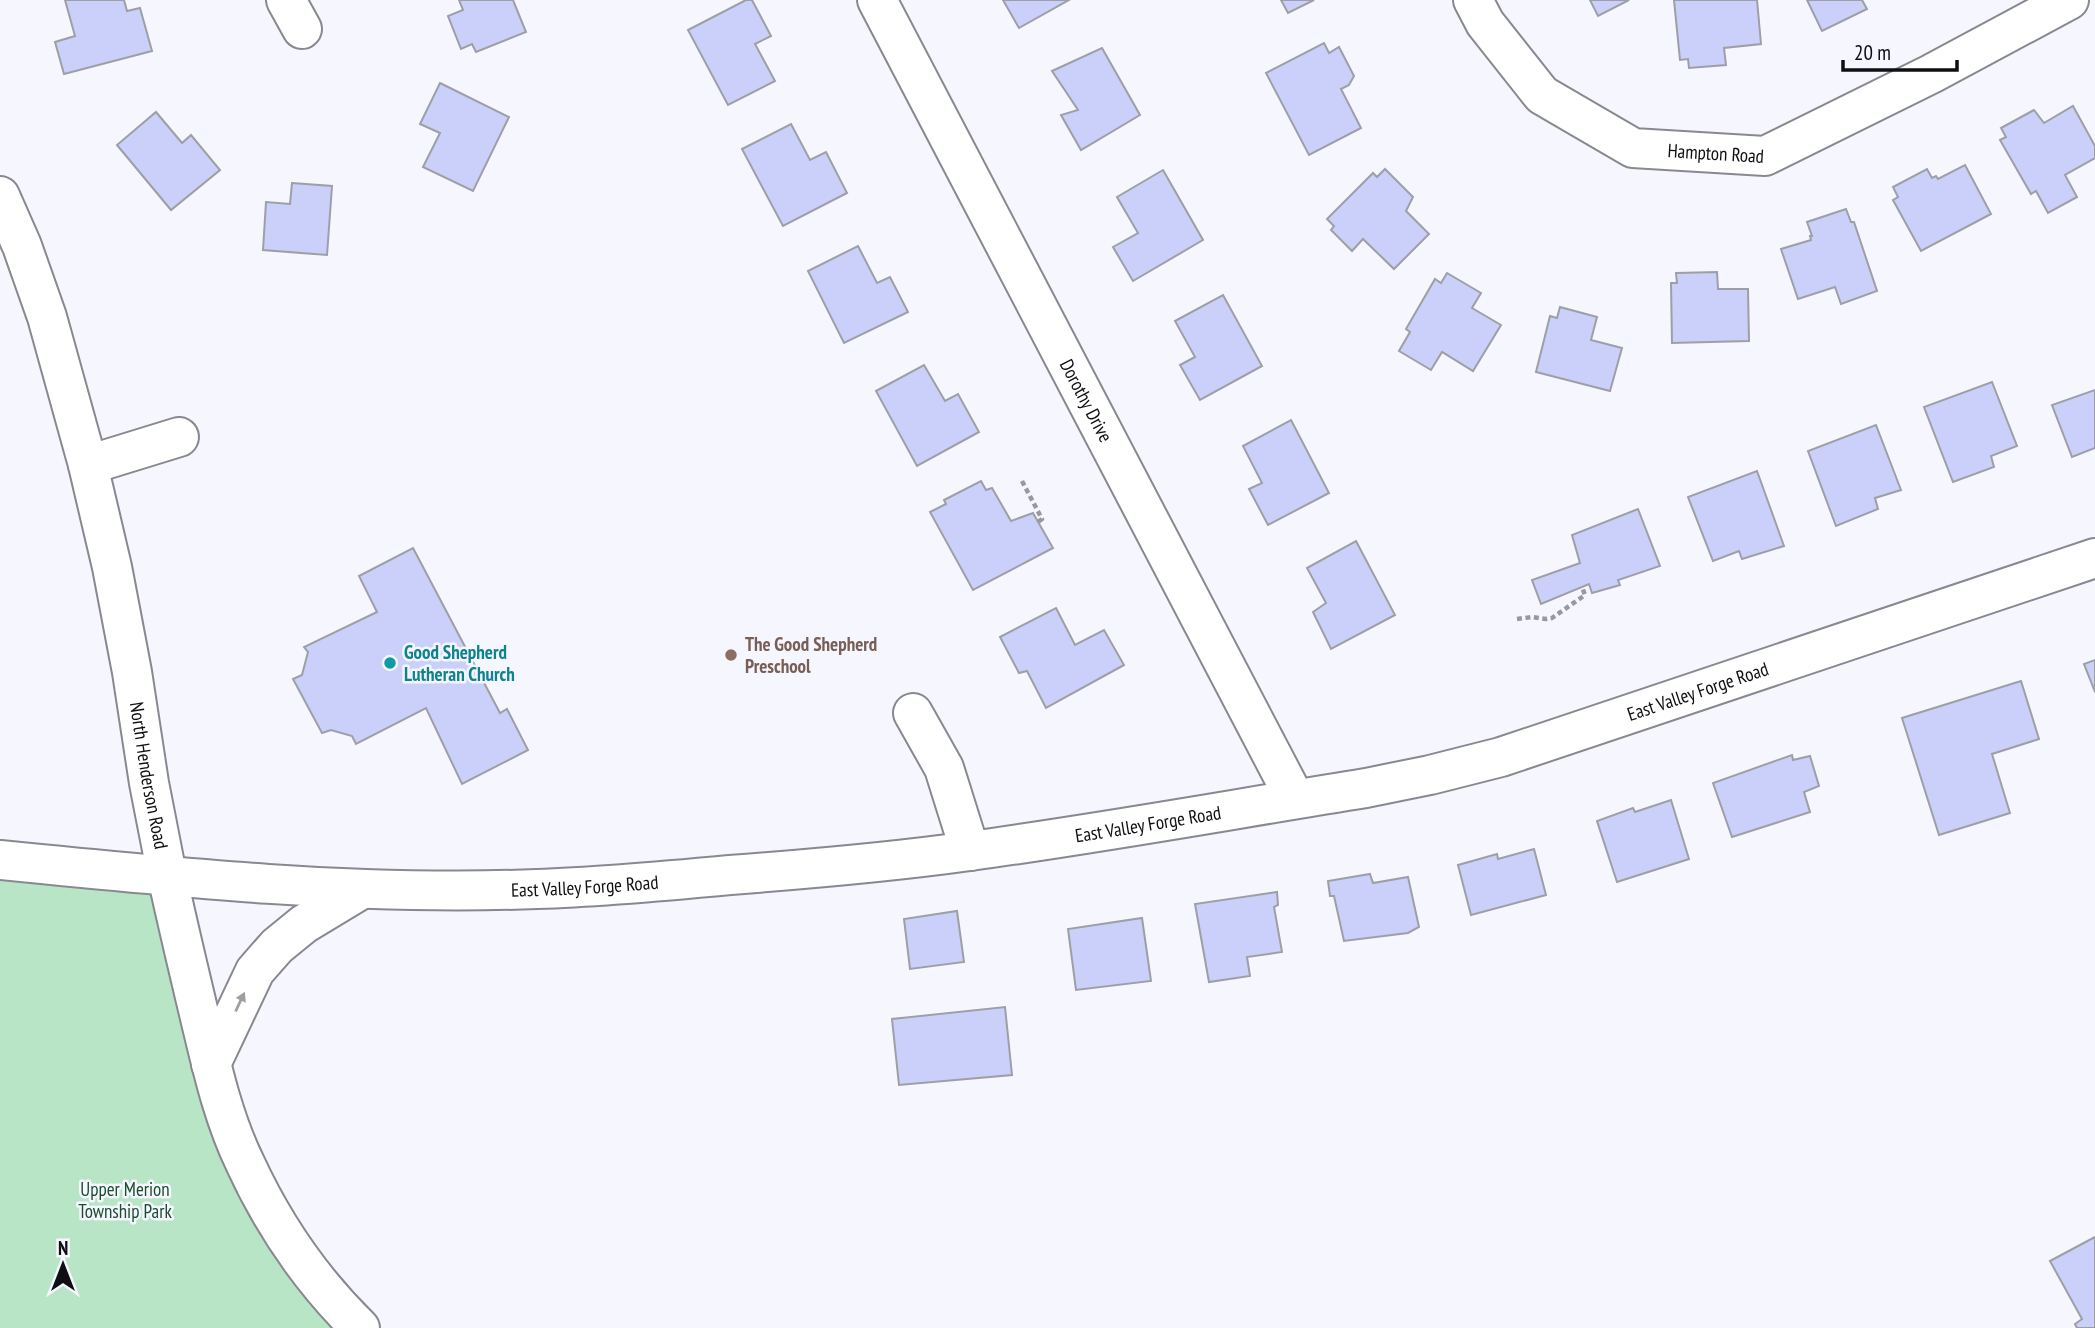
<svg xmlns="http://www.w3.org/2000/svg" width="2095" height="1328" font-family="'PT Sans Narrow',sans-serif">
<style>
.green{fill:#b8e5c5}
.building{fill:#cad0f9;stroke:#9e9fa6;stroke-width:2}
.lines{fill:none;stroke-linecap:round;stroke-linejoin:round}
.minor-casing{stroke:#888990;stroke-width:42}
.major-casing{stroke:#888990;stroke-width:42}
.path{stroke:#98999f;stroke-width:4.5;stroke-dasharray:5 3.5;stroke-linecap:butt}
.minor{stroke:#fff;stroke-width:38}
.major{stroke:#fff;stroke-width:38}
.oneway{fill:#9f9fa0}
.education-dot{fill:#8d6e63;stroke:#f5f6fe;stroke-width:2.5}
.culture-dot{fill:#0f9aa8;stroke:#f5f6fe;stroke-width:2.5}
.labels{text-anchor:middle;dominant-baseline:central;stroke-width:5;stroke-linejoin:round;paint-order:stroke}
.street-label{font-size:19px;fill:#0e0f11;stroke:#f5f6fe}
.education-label{font-size:19px;font-weight:bold;fill:#785e54;stroke:#f5f6fe;text-anchor:start}
.culture-label{font-size:19px;font-weight:bold;fill:#0d838f;stroke:#f5f6fe;text-anchor:start}
.park-label{font-size:19px;fill:#1a4c2e;stroke:#f5f6fe}
</style>
<rect width="100%" height="100%" fill="#f5f6fe"/>
<polygon class="green" points="0,860 167,875 226,1117 360,1328 0,1328"/>
<g class="building">
<polygon points="65,0 124,0 127,11 140,8 152,51 64,74 55,42 75,36"/>
<polygon points="459,0 513,0 526,32 476,52 472,44 461,49 448,16 463,10"/>
<polygon points="746,0 752,0 771,36 755,44 775,81 728,105 688,30"/>
<polygon points="1003,0 1069,0 1019,28"/>
<polygon points="1281,0 1314,0 1288,13"/>
<polygon points="1590,0 1629,0 1598,16"/>
<polygon points="1674,0 1757,0 1761,44 1724,48 1726,65 1689,68 1688,59 1680,60"/>
<polygon points="1807,0 1862,0 1867,9 1822,31"/>
<polygon points="1324,43 1329,53 1339,47 1354,76 1349,85 1341,89 1361,128 1309,155 1266,73"/>
<polygon points="1102,48 1140,115 1081,150 1061,115 1078,110 1052,71"/>
<polygon points="440,83 509,117 473,191 423,167 440,133 420,124"/>
<polygon points="2073,106 2095,146 2095,158 2065,175 2077,197 2048,213 2036,191 2031,194 2000,140 2006,137 2001,128 2034,110 2044,123"/>
<polygon points="156,112 182,143 191,135 220,170 171,210 117,145"/>
<polygon points="791,124 810,160 826,152 847,193 783,226 742,149"/>
<polygon points="1965,165 1991,214 1921,251 1893,200 1898,197 1893,187 1927,169 1932,178 1936,176 1938,179"/>
<polygon points="1385,169 1413,197 1406,211 1429,234 1394,269 1363,239 1352,251 1331,230 1334,226 1327,219 1373,173 1377,177"/>
<polygon points="1163,170 1203,240 1133,281 1113,247 1138,233 1117,197"/>
<polygon points="292,183 332,186 327,255 263,250 266,202 290,204"/>
<polygon points="1846,209 1851,222 1854,222 1877,291 1841,304 1835,287 1798,299 1781,249 1811,240 1810,236 1812,236 1807,222"/>
<polygon points="858,246 877,283 890,277 908,312 844,343 808,271"/>
<polygon points="1717,272 1718,289 1748,289 1749,341 1672,343 1671,283 1677,283 1676,273"/>
<polygon points="1447,273 1481,293 1472,308 1501,325 1473,371 1442,352 1431,370 1399,351 1410,332 1406,329 1435,279 1441,283"/>
<polygon points="1223,295 1262,366 1200,400 1180,365 1195,357 1175,321"/>
<polygon points="1560,307 1597,317 1591,340 1622,348 1610,391 1536,372 1550,316 1557,318"/>
<polygon points="924,365 945,401 958,394 979,432 917,466 876,391"/>
<polygon points="1992,382 2017,446 1991,456 1994,467 1953,482 1924,407"/>
<polygon points="2095,390 2095,448 2072,457 2052,405"/>
<polygon points="1291,420 1329,493 1268,525 1249,489 1262,483 1243,446"/>
<polygon points="1876,425 1901,490 1875,498 1878,509 1836,526 1808,451"/>
<polygon points="1757,471 1784,546 1742,559 1739,551 1713,561 1688,497"/>
<polygon points="981,481 986,490 992,488 1011,521 1033,513 1053,548 973,590 930,512 946,504 944,500"/>
<polygon points="1638,509 1660,566 1618,580 1620,585 1592,593 1589,584 1541,604 1532,580 1580,563 1572,535"/>
<polygon points="1356,541 1395,615 1331,649 1313,612 1326,603 1307,568"/>
<polygon points="413,548 500,713 507,709 528,750 462,784 426,708 356,744 352,736 331,730 322,733 293,679 302,675 308,652 304,647 377,612 359,576"/>
<polygon points="1056,608 1075,645 1104,630 1124,665 1046,708 1027,671 1019,673 1000,637"/>
<polygon points="2095,660 2095,692 2084,664"/>
<polygon points="2021,681 2039,739 1992,754 2010,813 1939,835 1902,718"/>
<polygon points="1792,755 1793,760 1810,756 1819,786 1804,792 1810,812 1732,837 1713,783"/>
<polygon points="1671,800 1689,859 1617,882 1597,821 1633,808 1635,812"/>
<polygon points="1534,849 1546,895 1471,915 1458,865 1497,854 1498,859"/>
<polygon points="1370,874 1373,883 1408,877 1419,927 1408,933 1344,941 1334,896 1330,896 1328,881"/>
<polygon points="1277,892 1278,905 1274,907 1282,952 1247,957 1250,976 1209,982 1195,904"/>
<polygon points="957,911 964,962 910,969 904,919"/>
<polygon points="1142,918 1151,981 1076,990 1068,929"/>
<polygon points="1005,1007 1012,1075 899,1085 892,1019"/>
<polygon points="2095,1237 2095,1328 2077,1328 2075,1324 2082,1319 2050,1261"/>
</g>
<g class="lines">
<defs>
<g id="minor">
<polyline points="286,0 302,29"/>
<path id="s1" d="M877 0 1295 799"/>
<path id="s2" d="M1473 0 1485 23 1542 95 1633 148 1765 156 1931 74 2069 0"/>
<path id="s3" d="M0 196 22 246 47 317 88 465 112 567 132 672 149 783 167 875"/>
<polyline points="88,465 179,437"/>
<polyline points="913,713 944,768 970,851"/>
</g>
<g id="major">
<path id="s4" d="M0 860C178 878 358 896 537 889 602 887 666 881 730 875 810 869 891 862 970 851 1102 833 1234 809 1366 788L1430 775 1501 757 2095 558"/>
<path d="M167 875C178 926 190 976 202 1026 213 1072 224 1120 245 1163 273 1224 312 1281 360 1328"/>
<polyline points="211,1064 255,971 277,946 304,924 362,889"/>
</g>
</defs>
<use href="#minor" class="minor-casing"/>
<use href="#major" class="major-casing"/>
<g class="path">
<polyline points="1022,481 1042,519 1038,522"/>
<polyline points="1517,619 1532,617 1546,619 1552,618 1585,595 1582,587"/>
</g>
<use href="#minor" class="minor"/>
<use href="#major" class="major"/>
</g>
<defs><path id="oneway-solid" d="M-6-.8H1V-3.2L6.5 0L1 3.2V.8H-6Z" transform="scale(1.75)"/></defs>
<use class="oneway" href="#oneway-solid" transform="translate(240 1002) rotate(-65)"/>
<circle class="education-dot" cx="731" cy="655" r="7"/>
<circle class="culture-dot" cx="390" cy="663" r="7"/>
<g class="labels">
<g class="street-label">
<text stroke="none"><textPath href="#s2" startOffset="306">Hampton Road</textPath></text>
<text stroke="none"><textPath href="#s1" startOffset="452">Dorothy Drive</textPath></text>
<text stroke="none"><textPath href="#s4" startOffset="1720">East Valley Forge Road</textPath></text>
<text stroke="none"><textPath href="#s3" startOffset="600">North Henderson Road</textPath></text>
<text stroke="none"><textPath href="#s4" startOffset="1153">East Valley Forge Road</textPath></text>
<text stroke="none"><textPath href="#s4" startOffset="586">East Valley Forge Road</textPath></text>
</g>
<g class="education-label">
<text x="745" y="644">The Good Shepherd<tspan x="745" dy="22">Preschool</tspan></text>
</g>
<g class="culture-label">
<text x="404" y="652">Good Shepherd<tspan x="404" dy="22">Lutheran Church</tspan></text>
</g>
<g class="park-label">
<text x="125" y="1189">Upper Merion<tspan x="125" dy="22">Township Park</tspan></text>
</g>
</g>
<g transform="translate(63 1265)" stroke="#f5f6fe" stroke-width="5" paint-order="stroke">
<path d="M0-5L12 26L0 18L-12 26Z" fill="#0e0f11"/>
<text y="-10" font-size="19" font-weight="bold" text-anchor="middle" fill="#0e0f11">N</text>
</g>
<path d="M1843 60v10h114v-10" fill="none" stroke="#0e0f11" stroke-width="3.5"/>
<text x="1854" y="60" font-size="21" fill="#0e0f11" stroke="#f5f6fe" stroke-width="5" paint-order="stroke">20 m</text>
</svg>
